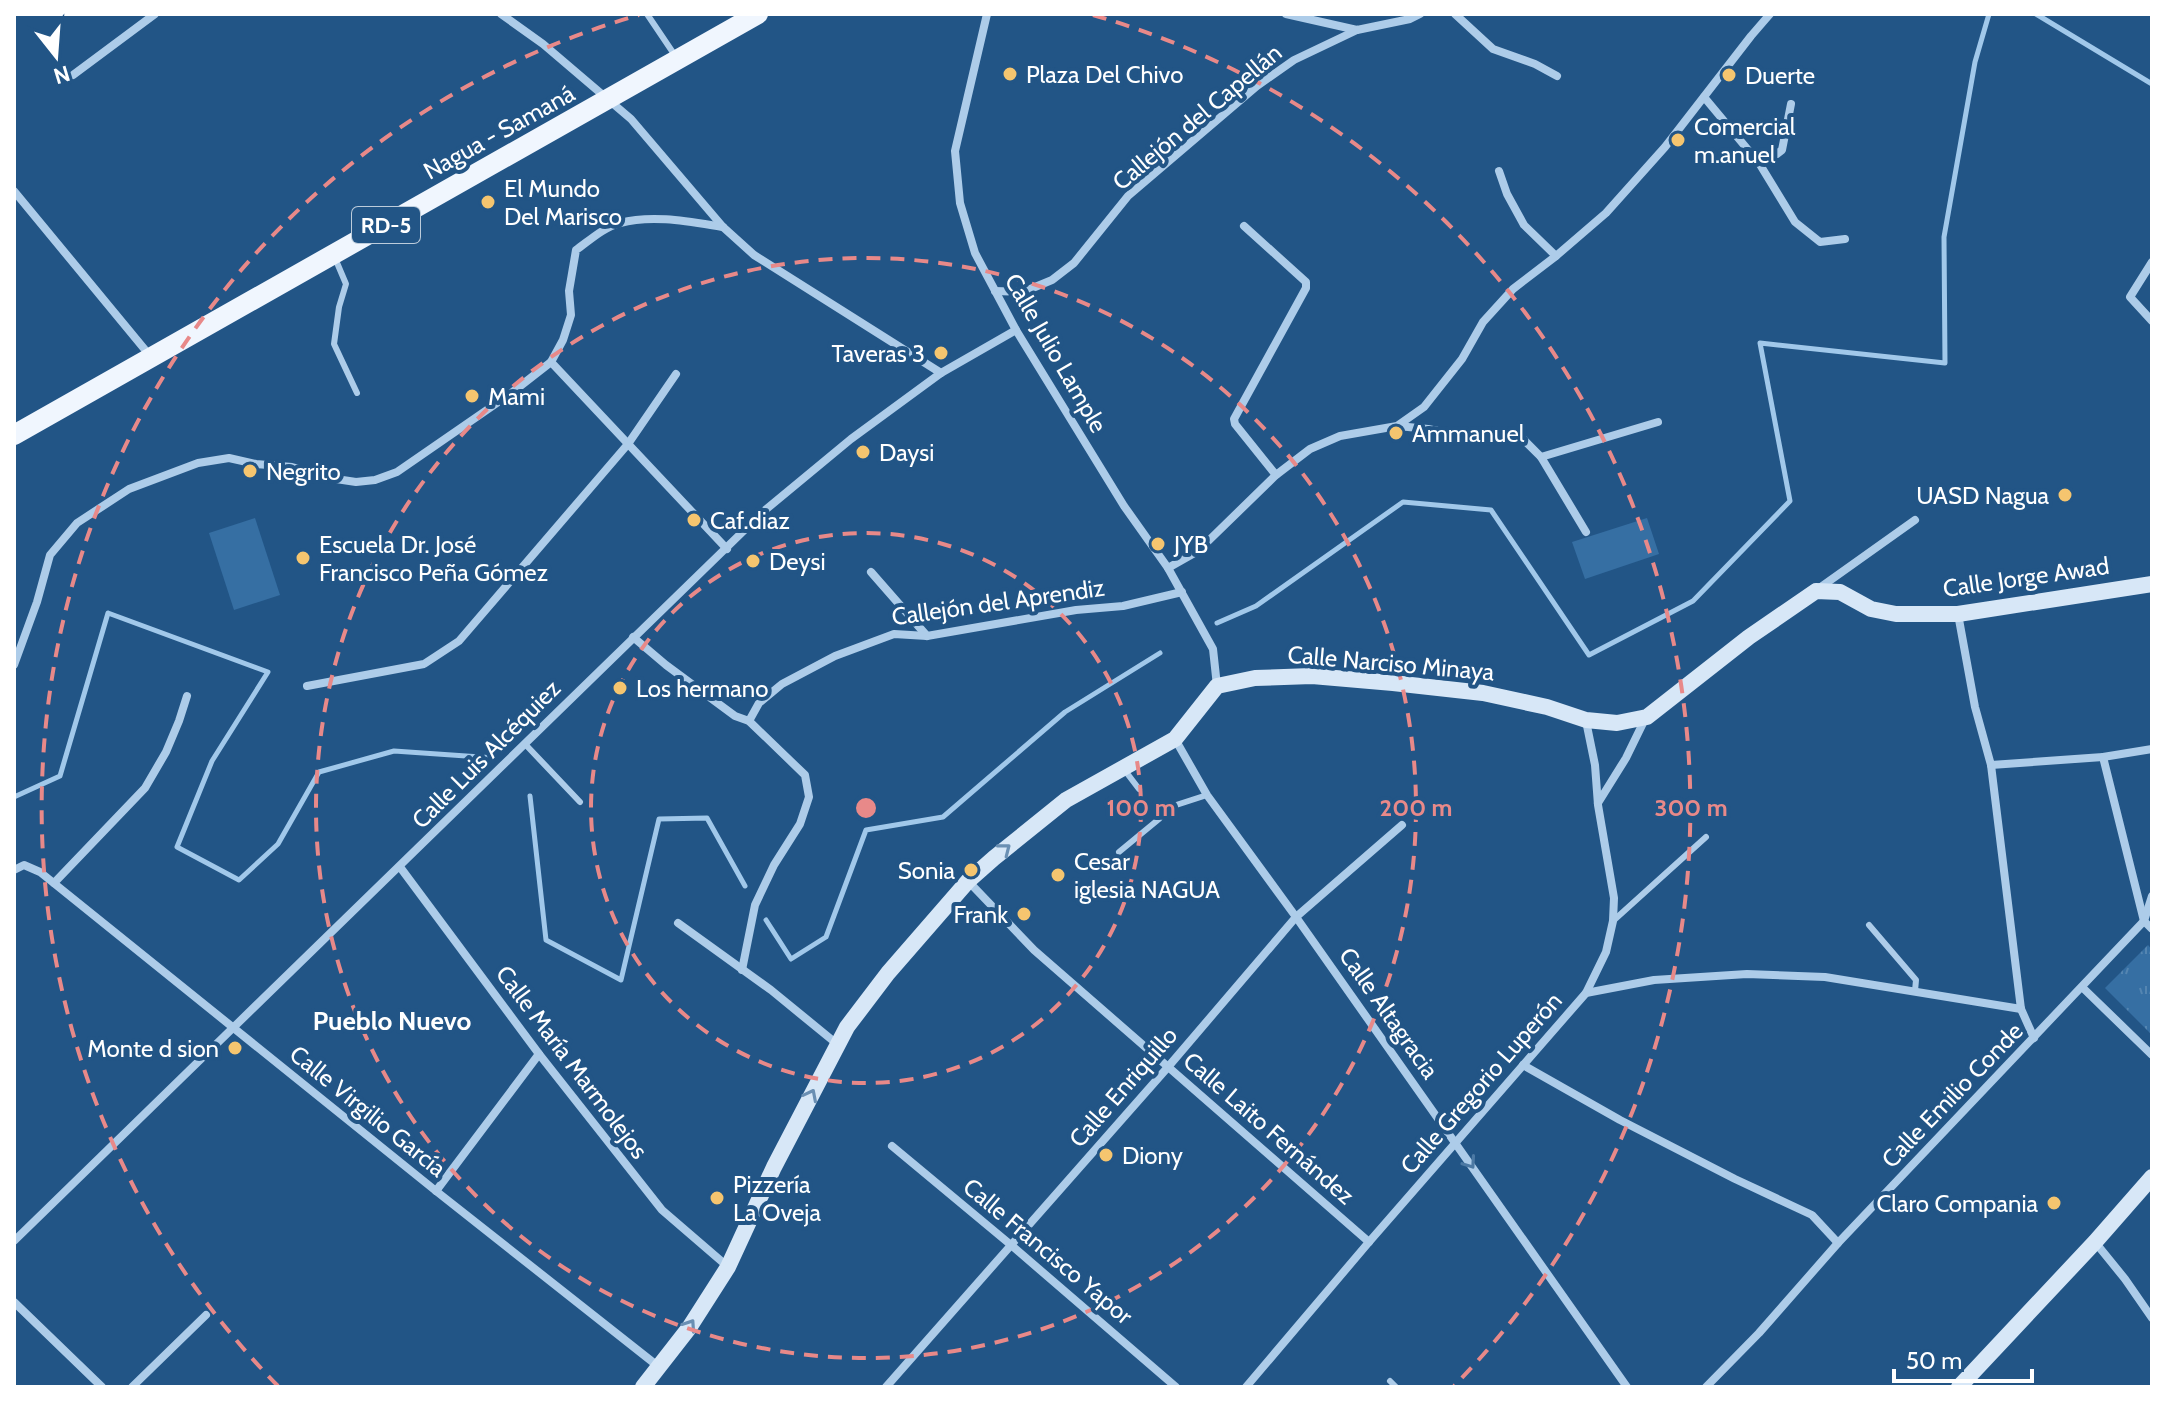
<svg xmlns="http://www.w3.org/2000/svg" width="2166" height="1401" font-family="Cabin,sans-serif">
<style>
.grass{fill:#366fa3}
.park{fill:url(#park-tufts)}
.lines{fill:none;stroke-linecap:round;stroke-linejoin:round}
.stream{stroke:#a1c8ea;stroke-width:5}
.lane{stroke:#adcce9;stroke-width:6}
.street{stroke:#adcce9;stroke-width:8}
.secondary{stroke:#d7e7f7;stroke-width:16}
.primary{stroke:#f0f6fe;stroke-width:20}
.oneway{stroke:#6a8fb3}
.oneway2{stroke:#4c79a4}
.ring{fill:none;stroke:#e88989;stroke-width:4;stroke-dasharray:14 10}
.poi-dot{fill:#f5c56f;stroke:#225586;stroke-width:3}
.labels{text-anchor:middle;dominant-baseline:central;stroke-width:8;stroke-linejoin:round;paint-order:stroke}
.shield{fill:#225586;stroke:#bdccdb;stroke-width:2}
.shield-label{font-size:22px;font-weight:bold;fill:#fff}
.poi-label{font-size:24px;fill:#fff;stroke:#225586;text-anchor:start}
.street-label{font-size:24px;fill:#fff;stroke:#225586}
.neighbourhood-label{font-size:26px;font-weight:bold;fill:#fff;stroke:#225586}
.centre{fill:#e88989;stroke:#225586;stroke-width:4}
.ring-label{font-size:24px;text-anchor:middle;font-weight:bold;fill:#e88989;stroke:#225586;stroke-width:8;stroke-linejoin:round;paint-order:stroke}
</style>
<defs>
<pattern id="park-tufts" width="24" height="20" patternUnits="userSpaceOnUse" patternTransform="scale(2)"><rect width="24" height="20" fill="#366fa3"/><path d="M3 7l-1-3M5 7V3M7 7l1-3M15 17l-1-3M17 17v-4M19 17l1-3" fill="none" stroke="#5485b1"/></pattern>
</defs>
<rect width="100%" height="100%" fill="#225586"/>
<g class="grass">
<polygon points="255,518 280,595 234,610 209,533"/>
<polygon points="1647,518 1659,554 1585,579 1572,542"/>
</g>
<polygon class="park" points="2148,945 2152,950 2152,1035 2105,988"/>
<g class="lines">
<g class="stream">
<polyline points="2036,14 2152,84"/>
<polyline points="1217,623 1256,606 1403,502 1491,510 1589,655 1693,601 1790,501 1760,343 1945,363 1944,237 1975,62 1989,14"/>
<polyline points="530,796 546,940 621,980 659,819 707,818 745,886"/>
<polyline points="14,797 60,776 108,613 268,672 212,761 177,847 239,880 278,844 319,772 394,751 495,758"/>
<polyline points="766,920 791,959 826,937 866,830 943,817 1065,712 1160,653"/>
</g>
<g class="lane">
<polyline points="647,14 676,57"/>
<polyline points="335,258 346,284 339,307 334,344 357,393"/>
<polyline points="525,744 580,802"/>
<polyline points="1123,768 1139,789"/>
<polyline points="1156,804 1170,807 1207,795"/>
<polyline points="1119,852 1159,819 1170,807"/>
<polyline points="1613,921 1706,837"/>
<polyline points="1869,925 1916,980 1915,991"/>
<polyline points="1390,1381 1396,1387"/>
</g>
<g class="street">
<polyline points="501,14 543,44 631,119 723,227 754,255 941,373"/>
<polyline points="987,14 955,151 960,203 975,253 1016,330 1124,506 1168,568 1213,649 1217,686"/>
<polyline points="1286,14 1357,30 1410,19 1420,14"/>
<polyline points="1455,14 1493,49 1535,64 1557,76"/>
<polyline points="73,75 155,14"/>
<polyline points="1704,97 1759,163 1795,222 1820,242 1845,239"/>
<polyline points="1759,163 1773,157 1782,150 1791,104"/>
<polyline points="1499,171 1507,194 1524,225 1556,256"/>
<polyline points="14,191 151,357"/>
<polyline points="1244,226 1306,282 1306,288 1234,419 1235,424 1276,475"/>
<polyline points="2152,262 2130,297 2152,321"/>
<polyline points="995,291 1023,292 1052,280 1074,263 1128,196 1257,86 1294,60 1357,30"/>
<polyline points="551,362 727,549"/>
<polyline points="1398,426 1428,429 1453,434 1496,433 1521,437 1541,457 1586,532"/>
<polyline points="1541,457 1658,422"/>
<polyline points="1168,568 1198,551 1276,475 1310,449 1340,436 1397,426 1424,407 1462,359 1483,322 1513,289 1556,256 1606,213 1665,147 1751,36 1770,14"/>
<polyline points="871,572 927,636"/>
<polyline points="1818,589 1915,520"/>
<polyline points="1958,614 1975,707 1991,765 2021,1009 2034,1038"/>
<polyline points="633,637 666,665 735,716 749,721 805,775 809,797 800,824 774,865 755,905 742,970"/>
<path d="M14 665 37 602 50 555 77 523 129 489 198 463 229 458 256 464 292 467 336 479 356 482 375 480 397 472 510 394 551 362 563 340 571 315 569 291 576 250C590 240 604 227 620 223 653 214 691 222 723 227"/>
<polyline points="307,686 424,664 459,641 628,444 676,374"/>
<polyline points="749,721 759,703 782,684 835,656 894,634 927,636 1076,610 1123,606 1182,592"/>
<polyline points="1586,721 1595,765 1598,805 1614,898 1613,921 1606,952 1586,993"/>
<polyline points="1175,739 1207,795 1296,917 1627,1387"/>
<polyline points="2103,757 2144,921 2152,929"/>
<polyline points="1991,765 2103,757 2152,749"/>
<polyline points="1598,803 1626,758 1646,717"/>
<polyline points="400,867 539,1054 662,1210 727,1266"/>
<polyline points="14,870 24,865 40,872 436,1191 659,1367"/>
<polyline points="968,881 1034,950 1369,1242"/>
<polyline points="54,883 145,788 166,752 179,721 187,696"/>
<polyline points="678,923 771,990 837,1044"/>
<polyline points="2083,988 2152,1055"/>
<polyline points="1523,1065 1620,1120 1735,1179 1812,1215 1838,1243"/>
<polyline points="892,1146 1011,1245 1176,1387"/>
<polyline points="436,1191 539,1054"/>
<polyline points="14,1241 764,511 851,439 941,373 1016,330"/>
<polyline points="2095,1242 2125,1279 2152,1318"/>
<polyline points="14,1302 102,1387"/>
<polyline points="132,1387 206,1315"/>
<polyline points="886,1387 1168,1067 1296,917 1402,825"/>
<polyline points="1246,1387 1369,1242 1586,993 1654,980 1747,974 1825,977 2021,1009"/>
<polyline points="1706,1387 1759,1333 1838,1243 2144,921 2152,896"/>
</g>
<g class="secondary">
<polyline points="643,1387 689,1328 728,1267 774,1167 847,1027 888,973 968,881 994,858 1066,800 1175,739 1217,686 1255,678 1312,676 1393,683 1483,693 1547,707 1586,720 1617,723 1647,717 1749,637 1816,591 1840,592 1871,609 1896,614 1958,614 2152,584"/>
<polyline points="1959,1387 2095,1242 2152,1177"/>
</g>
<polyline class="primary" points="14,435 758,14"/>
</g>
<defs><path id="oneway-chevron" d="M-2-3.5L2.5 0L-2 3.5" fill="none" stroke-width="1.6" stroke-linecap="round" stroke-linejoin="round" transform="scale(2)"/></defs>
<g class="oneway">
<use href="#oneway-chevron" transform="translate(1005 849) rotate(-38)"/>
<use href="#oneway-chevron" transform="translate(811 1095) rotate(-63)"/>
<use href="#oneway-chevron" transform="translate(690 1325) rotate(-56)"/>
</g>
<use class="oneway2" href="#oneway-chevron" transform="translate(1470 1163) rotate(55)"/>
<g class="ring">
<circle cx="866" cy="808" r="275"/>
<circle cx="866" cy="808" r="550"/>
<path d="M278 1386A825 825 0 0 1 639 15M1093 15A825 825 0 0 1 1454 1386"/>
</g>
<g class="poi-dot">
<circle cx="1010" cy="74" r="8"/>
<circle cx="1729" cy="75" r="8"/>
<circle cx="1678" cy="140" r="8"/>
<circle cx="488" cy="202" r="8"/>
<circle cx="941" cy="353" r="8"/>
<circle cx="472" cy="396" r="8"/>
<circle cx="1396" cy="433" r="8"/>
<circle cx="863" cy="452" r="8"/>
<circle cx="250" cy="471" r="8"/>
<circle cx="2065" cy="495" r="8"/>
<circle cx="694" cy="520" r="8"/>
<circle cx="1158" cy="544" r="8"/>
<circle cx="303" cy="558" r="8"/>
<circle cx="753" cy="561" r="8"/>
<circle cx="620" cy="688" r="8"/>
<circle cx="971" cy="870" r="8"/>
<circle cx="1058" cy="875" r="8"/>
<circle cx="1024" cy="914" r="8"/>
<circle cx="235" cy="1048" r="8"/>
<circle cx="1106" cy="1155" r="8"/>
<circle cx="717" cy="1198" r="8"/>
<circle cx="2054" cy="1203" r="8"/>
</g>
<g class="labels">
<rect class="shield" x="352" y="207" width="68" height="36" rx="6"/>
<g class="shield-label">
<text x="386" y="225">RD-5</text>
</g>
<g class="poi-label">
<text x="1026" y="74">Plaza Del Chivo</text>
<text x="1745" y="75">Duerte</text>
<text x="1694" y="126">Comercial<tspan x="1694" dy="28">m.anuel</tspan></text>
<text x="504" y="188">El Mundo<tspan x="504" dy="28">Del Marisco</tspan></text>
<text x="925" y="353" text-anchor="end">Taveras 3</text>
<text x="488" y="396">Mami</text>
<text x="1412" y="433">Ammanuel</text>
<text x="879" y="452">Daysi</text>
<text x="266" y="471">Negrito</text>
<text x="2049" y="495" text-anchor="end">UASD Nagua</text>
<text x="710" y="520">Caf.diaz</text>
<text x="319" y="544">Escuela Dr. José<tspan x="319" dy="28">Francisco Peña Gómez</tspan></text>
<text x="1174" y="544">JYB</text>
<text x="769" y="561">Deysi</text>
<text x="636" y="688">Los hermano</text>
<text x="1074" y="861">Cesar<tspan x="1074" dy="28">iglesia NAGUA</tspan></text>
<text x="955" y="870" text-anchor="end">Sonia</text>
<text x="1008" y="914" text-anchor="end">Frank</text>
<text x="219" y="1048" text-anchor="end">Monte d sion</text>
<text x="1122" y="1155">Diony</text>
<text x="733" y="1184">Pizzería<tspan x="733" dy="28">La Oveja</tspan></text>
<text x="2038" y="1203" text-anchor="end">Claro Compania</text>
</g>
<g class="street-label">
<text transform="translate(1197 117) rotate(-40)">Callejón del Capellán</text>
<text transform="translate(499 132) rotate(-29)">Nagua - Samaná</text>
<text transform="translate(1056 353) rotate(60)">Calle Julio Lample</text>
<text transform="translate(2026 577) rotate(-8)">Calle Jorge Awad</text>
<text transform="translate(998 602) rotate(-8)">Callejón del Aprendiz</text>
<text transform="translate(1391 663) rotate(5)">Calle Narciso Minaya</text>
<text transform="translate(486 754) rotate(-45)">Calle Luis Alcéquiez</text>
<text transform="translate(1389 1013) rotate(55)">Calle Altagracia</text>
<text transform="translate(572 1062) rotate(53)">Calle María Marmolejos</text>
<text transform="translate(1481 1083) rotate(-49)">Calle Gregorio Luperón</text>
<text transform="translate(1123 1087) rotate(-49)">Calle Enriquillo</text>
<text transform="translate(1952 1095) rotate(-46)">Calle Emilio Conde</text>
<text transform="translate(368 1111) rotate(39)">Calle Virgilio García</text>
<text transform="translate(1269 1128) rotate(41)">Calle Laito Fernández</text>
<text transform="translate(1048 1251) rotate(40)">Calle Francisco Yapor</text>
</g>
<g class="neighbourhood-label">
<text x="392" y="1021">Pueblo Nuevo</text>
</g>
</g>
<circle cx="866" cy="808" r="12" class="centre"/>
<g class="ring-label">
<text x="1141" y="816">100 m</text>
<text x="1416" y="816">200 m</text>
<text x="1691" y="816">300 m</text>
</g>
<rect width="2166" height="1401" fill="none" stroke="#ffffff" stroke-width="32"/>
<g transform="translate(56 56) rotate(163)" stroke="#225586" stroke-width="6" paint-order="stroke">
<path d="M0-6L14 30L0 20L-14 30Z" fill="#ffffff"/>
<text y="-12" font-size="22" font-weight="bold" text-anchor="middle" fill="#ffffff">N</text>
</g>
<path d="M1894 1369v12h138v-12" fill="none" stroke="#ffffff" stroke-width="4"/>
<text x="1906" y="1369" font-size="24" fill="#ffffff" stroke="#225586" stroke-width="6" paint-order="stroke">50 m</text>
</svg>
